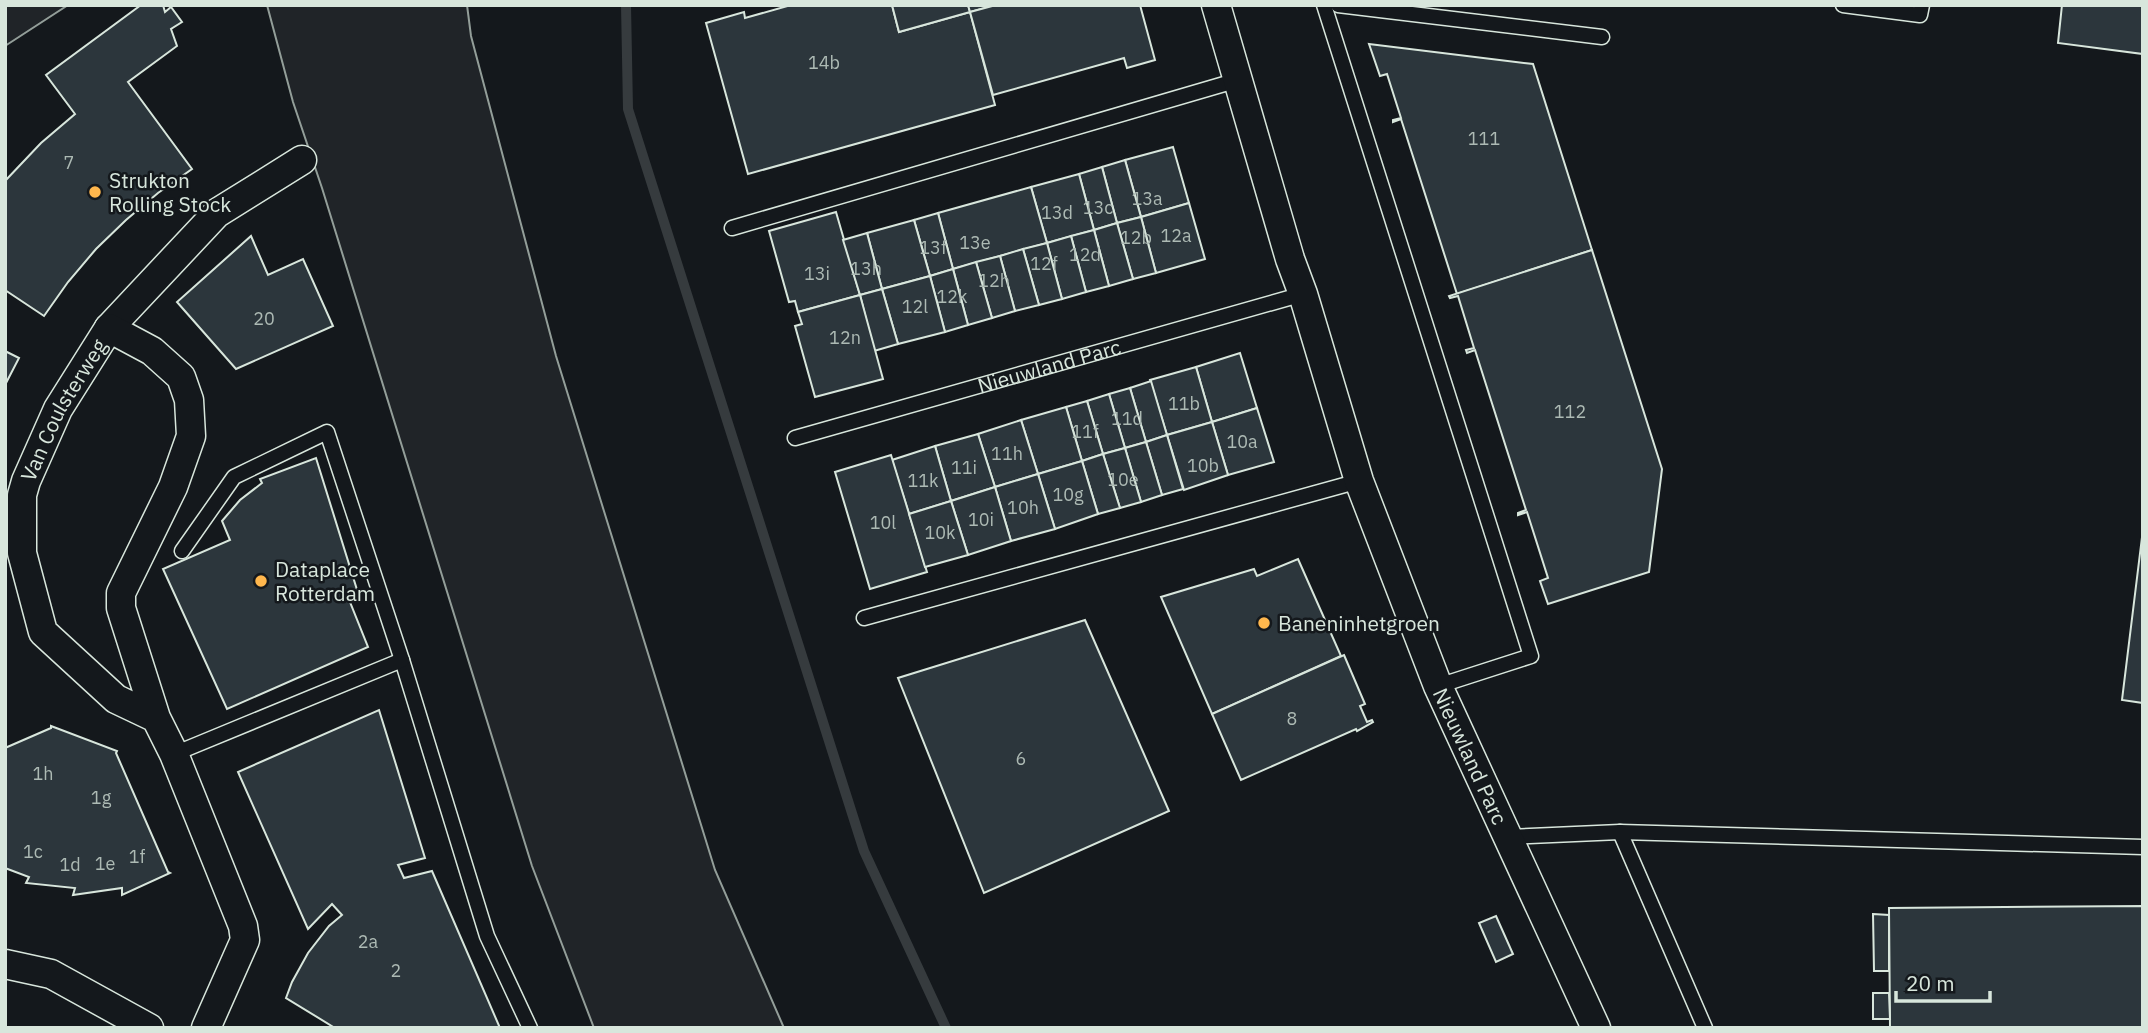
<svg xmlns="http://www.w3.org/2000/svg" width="2148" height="1033" font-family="'IBM Plex Sans',sans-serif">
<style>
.green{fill:#202428;stroke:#939e99;stroke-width:2}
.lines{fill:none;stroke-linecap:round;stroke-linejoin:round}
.stream{stroke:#363b3e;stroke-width:10}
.building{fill:#2c363c;stroke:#d8e6dc;stroke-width:2}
.lane-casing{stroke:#d8e6dc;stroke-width:17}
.street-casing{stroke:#d8e6dc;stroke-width:31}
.lane{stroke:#14181c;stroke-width:14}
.street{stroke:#14181c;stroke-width:28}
.poi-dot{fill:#ffb74d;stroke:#14181c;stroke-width:2.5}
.labels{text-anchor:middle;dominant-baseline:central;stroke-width:5;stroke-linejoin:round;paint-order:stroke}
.number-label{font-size:18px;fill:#adbab4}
.poi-label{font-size:21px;fill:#d8e6dc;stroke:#14181c;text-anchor:start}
.street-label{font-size:21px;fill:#d8e6dc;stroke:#14181c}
</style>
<rect width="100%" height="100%" fill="#14181c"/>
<g class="green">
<polygon points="5,5 68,5 5,46"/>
<polygon points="267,5 467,5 471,36 556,356 715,870 784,1028 594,1028 532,866 322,188 293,102"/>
</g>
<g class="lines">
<polyline class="stream" points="626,5 628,109 864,851 946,1028"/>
</g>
<g class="building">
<polygon points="141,5 163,5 165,12 171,7 182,22 171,29 177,46 128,82 192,169 158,193 126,220 96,249 68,282 44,316 5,290 5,181 41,143 75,114 46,75"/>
<polygon points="791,5 892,5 899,32 970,12 995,105 748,174 706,23 744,12 745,18"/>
<polygon points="892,5 968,5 970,12 899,32"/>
<polygon points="968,5 996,5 970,12"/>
<polygon points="996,5 1140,5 1155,60 1127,68 1124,58 993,95 970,12"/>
<polygon points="2062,5 2143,5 2143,54 2058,43"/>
<polygon points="1369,44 1533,64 1592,250 1457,294 1401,119 1393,122 1393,120 1401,118 1387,74 1380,76"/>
<polygon points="1173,147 1189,203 1141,217 1125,160"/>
<polygon points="1125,160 1141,217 1117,223 1102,167"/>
<polygon points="1102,167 1117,223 1094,230 1079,174"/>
<polygon points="1079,174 1094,230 1047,243 1031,187"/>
<polygon points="1031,187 1047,243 953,269 938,213"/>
<polygon points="1189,203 1205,259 1156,273 1141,217"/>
<polygon points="836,212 860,295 798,312 795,301 789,302 769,231"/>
<polygon points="938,213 953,269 930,276 914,220"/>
<polygon points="1141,217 1156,273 1133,279 1117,223"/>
<polygon points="914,220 930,276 882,289 867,233"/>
<polygon points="1117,223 1133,279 1109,286 1094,230"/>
<polygon points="1094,230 1109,286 1086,292 1071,236"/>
<polygon points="867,233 882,289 860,295 843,240"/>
<polygon points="251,236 268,275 303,259 333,326 236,369 177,302"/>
<polygon points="1071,236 1086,292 1062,299 1047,243"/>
<polygon points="1047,243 1062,299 1039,305 1023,249"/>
<polygon points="1023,249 1039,305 1015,311 1000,256"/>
<polygon points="1592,250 1662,469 1649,572 1548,604 1540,581 1548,578 1527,512 1518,515 1518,513 1526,510 1475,350 1467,353 1466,350 1474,348 1458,296 1450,298 1449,296"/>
<polygon points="1000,256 1015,311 992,318 976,262"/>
<polygon points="976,262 992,318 968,325 953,269"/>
<polygon points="953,269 968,325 945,332 930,276"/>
<polygon points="930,276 945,332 898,344 882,289"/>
<polygon points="882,289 898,344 874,351 860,295"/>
<polygon points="860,295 883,379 815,397 795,326 802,324 798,312"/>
<polygon points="5,351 19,358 5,385"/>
<polygon points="1240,353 1257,408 1212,422 1196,367"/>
<polygon points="1196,367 1212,422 1167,435 1150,380"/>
<polygon points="1151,381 1167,435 1146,442 1130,388"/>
<polygon points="1130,388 1146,442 1125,448 1109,394"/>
<polygon points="1109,394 1125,448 1103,454 1087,401"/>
<polygon points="1087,401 1103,454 1082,461 1066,407"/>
<polygon points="1066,407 1082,461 1038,474 1021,420"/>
<polygon points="1257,408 1274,462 1228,475 1212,422"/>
<polygon points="1021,420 1038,474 995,487 978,434"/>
<polygon points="1212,422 1228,475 1184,490 1167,435"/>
<polygon points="978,434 995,487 951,501 935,446"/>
<polygon points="1167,435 1183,489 1162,495 1146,442"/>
<polygon points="1146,442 1162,495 1141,502 1125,448"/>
<polygon points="935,446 951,501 909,514 892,460"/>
<polygon points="1125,448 1141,502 1120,508 1103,454"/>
<polygon points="1103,454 1120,508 1098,514 1082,461"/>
<polygon points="891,455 927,572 870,589 835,472"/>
<polygon points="316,458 358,593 348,597 368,647 227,709 163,569 230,540 222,521 240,500 262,483 260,479"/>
<polygon points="1082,461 1098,514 1055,529 1038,474"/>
<polygon points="1038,474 1055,529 1011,541 995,487"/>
<polygon points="995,487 1011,541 968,555 951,501"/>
<polygon points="951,501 968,555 925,567 909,514"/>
<polygon points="2143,529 2143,703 2122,700"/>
<polygon points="1298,559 1341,656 1212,714 1161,597 1254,569 1257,576"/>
<polygon points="1085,620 1169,811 984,893 898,678"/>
<polygon points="1344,655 1365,704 1360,706 1367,722 1372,720 1373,722 1357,731 1356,729 1241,780 1212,714"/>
<polygon points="379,710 425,858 398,865 404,878 432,871 500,1028 335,1028 286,998 292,982 308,953 329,926 342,915 332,904 308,929 238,772"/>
<polygon points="51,726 117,751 116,753 168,872 170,873 122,895 122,888 73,895 75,888 26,883 29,877 5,868 5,748 51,728"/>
<polygon points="2143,906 2143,1028 1890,1028 1889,908"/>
<polygon points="1873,914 1889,915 1889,971 1874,971"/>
<polygon points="1496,916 1513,954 1496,962 1479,923"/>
<polygon points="1873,993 1889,993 1890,1019 1873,1019"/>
</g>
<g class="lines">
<defs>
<g id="lane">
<polyline points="1324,5 1531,656 1438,686"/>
<polyline points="1338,5 1602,37"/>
<polyline points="1843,5 1920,15 1922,5"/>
<polyline points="732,228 1238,80"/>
<path id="s1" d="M795 438 1303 294"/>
<polyline points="182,551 234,477 327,432 402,660 487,936 530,1028"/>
<polyline points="864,618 1359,481"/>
<polyline points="174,754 402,660"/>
<polyline points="1620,832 1705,1028"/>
<polyline points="1509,837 1620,832 2143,847"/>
</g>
<g id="street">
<path id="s2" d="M1216 5 1290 259 1303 294 1359 481 1438 686 1596 1028"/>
<polyline points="109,328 217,213 302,160"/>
<path id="s3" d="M156 718 116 699 43 632 22 553V495L26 481 58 409 109 328 152 351 181 377 189 400 191 436 173 487 121 593V608L156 718 174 754 243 926 245 940 206 1028"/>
<polyline points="5,964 51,974 149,1028"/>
</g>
</defs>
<use href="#lane" class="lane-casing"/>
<use href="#street" class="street-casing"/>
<use href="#lane" class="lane"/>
<use href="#street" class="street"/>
</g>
<g class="poi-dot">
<circle cx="95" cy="192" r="7"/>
<circle cx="261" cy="581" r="7"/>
<circle cx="1264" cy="623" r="7"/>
</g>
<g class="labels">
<g class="number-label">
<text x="824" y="62">14b</text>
<text x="1484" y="138">111</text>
<text x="69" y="162">7</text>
<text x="1147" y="198">13a</text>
<text x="1098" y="207">13c</text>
<text x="1057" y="212">13d</text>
<text x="1176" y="235">12a</text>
<text x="1136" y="237">12b</text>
<text x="975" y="242">13e</text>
<text x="933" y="247">13f</text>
<text x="1085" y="254">12d</text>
<text x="1044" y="263">12f</text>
<text x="866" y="268">13h</text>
<text x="817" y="273">13i</text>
<text x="994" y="280">12h</text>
<text x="952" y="296">12k</text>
<text x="915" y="306">12l</text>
<text x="264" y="318">20</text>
<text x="845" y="337">12n</text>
<text x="1184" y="403">11b</text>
<text x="1570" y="411">112</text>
<text x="1127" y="418">11d</text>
<text x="1085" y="431">11f</text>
<text x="1242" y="441">10a</text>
<text x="1007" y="453">11h</text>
<text x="1203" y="465">10b</text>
<text x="964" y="467">11i</text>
<text x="1123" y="479">10e</text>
<text x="923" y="480">11k</text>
<text x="1068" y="494">10g</text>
<text x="1023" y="507">10h</text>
<text x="981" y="519">10i</text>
<text x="883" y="522">10l</text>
<text x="940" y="532">10k</text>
<text x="1292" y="718">8</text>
<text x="1021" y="758">6</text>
<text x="43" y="773">1h</text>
<text x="101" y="797">1g</text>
<text x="33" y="851">1c</text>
<text x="137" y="856">1f</text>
<text x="105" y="863">1e</text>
<text x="70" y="864">1d</text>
<text x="368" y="941">2a</text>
<text x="396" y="970">2</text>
</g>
<g class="poi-label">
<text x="109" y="180">Strukton<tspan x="109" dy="24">Rolling Stock</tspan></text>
<text x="275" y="569">Dataplace<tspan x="275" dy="24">Rotterdam</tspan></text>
<text x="1278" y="623">Baneninhetgroen</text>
</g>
<g class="street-label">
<text stroke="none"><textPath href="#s1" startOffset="264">Nieuwland Parc</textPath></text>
<text stroke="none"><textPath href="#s3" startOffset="378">Van Coulsterweg</textPath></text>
<text stroke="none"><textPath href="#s2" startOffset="794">Nieuwland Parc</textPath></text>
</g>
</g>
<rect width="2148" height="1033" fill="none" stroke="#d8e6dc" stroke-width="14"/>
<path d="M1896 991v10h94v-10" fill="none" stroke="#d8e6dc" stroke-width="3.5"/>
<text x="1906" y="991" font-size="21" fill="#d8e6dc" stroke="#14181c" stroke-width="5" paint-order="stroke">20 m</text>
</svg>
